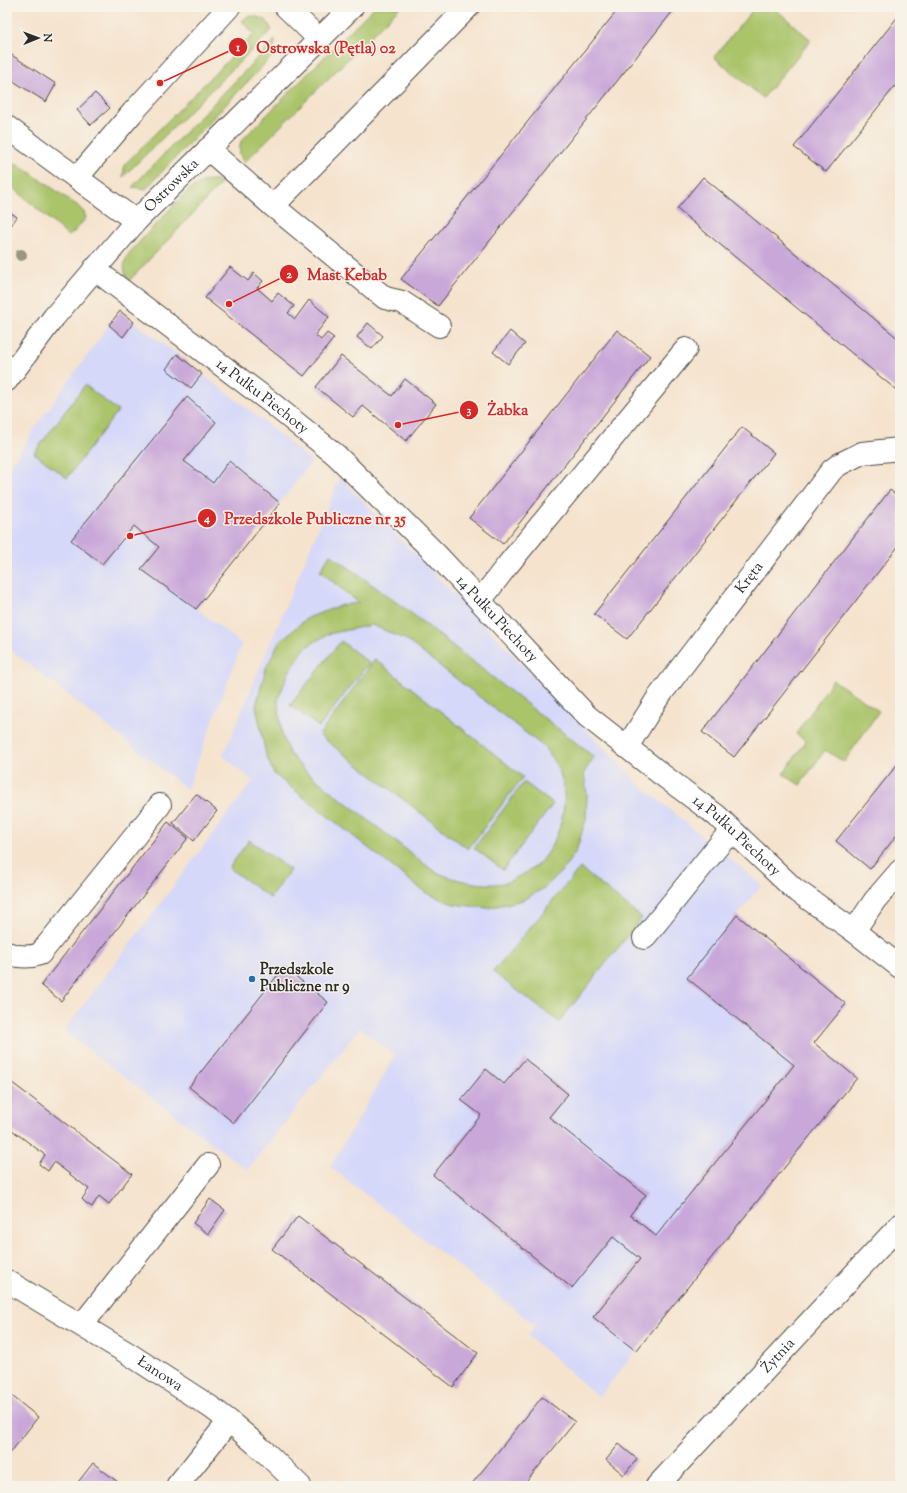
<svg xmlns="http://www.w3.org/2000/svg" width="907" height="1493" font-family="'Sorts Mill Goudy',serif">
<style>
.built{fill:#d5d8f9}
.green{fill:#aac46b;stroke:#6a784b;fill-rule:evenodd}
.building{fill:#c9a8d9}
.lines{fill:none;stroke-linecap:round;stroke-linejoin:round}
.minor-casing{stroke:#494743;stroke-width:24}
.minor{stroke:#fff;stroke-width:22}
.tree{fill:#9b977e}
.poi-dot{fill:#1f6fb2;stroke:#f7f3e8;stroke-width:1.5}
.labels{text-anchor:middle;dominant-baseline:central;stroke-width:3;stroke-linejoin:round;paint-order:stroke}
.street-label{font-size:15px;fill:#2b2b2b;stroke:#f7f3e8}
.poi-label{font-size:15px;font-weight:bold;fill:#2b2b2b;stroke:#f7f3e8;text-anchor:start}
.leader{fill:none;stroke:#d62828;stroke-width:1.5}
.callout-dot{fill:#d62828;stroke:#f7f3e8;stroke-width:1.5}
.mark-label{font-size:12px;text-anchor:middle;font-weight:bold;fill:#fff}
.callout-label{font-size:16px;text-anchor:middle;font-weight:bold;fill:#d62828;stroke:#f7f3e8;stroke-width:3;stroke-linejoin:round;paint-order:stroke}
</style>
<rect width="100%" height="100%" fill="#f7f3e8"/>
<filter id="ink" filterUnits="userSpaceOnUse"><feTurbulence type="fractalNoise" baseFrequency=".025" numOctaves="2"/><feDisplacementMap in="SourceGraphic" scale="8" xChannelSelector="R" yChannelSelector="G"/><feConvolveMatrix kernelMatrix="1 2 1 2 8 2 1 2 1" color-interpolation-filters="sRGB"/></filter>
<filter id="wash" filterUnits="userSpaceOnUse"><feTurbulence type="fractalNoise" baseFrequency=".012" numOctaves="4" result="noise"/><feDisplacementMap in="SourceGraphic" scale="16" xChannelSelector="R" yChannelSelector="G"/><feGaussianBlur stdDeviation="0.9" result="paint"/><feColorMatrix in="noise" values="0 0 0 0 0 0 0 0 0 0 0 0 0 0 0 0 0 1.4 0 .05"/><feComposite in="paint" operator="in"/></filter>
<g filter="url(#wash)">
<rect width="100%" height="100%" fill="#f5e3cd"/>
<g class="built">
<polygon points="134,322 177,354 166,369 191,388 202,374 255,414 312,462 196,608 242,644 187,789 7,647 7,472 39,422 109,325 123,336"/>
<polygon points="340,477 640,785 762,885 737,916 846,1004 814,1043 857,1078 599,1397 528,1336 535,1325 330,1167 395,1056 360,1028 247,1170 64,1031 253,781 223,756"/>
</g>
<g class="green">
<path d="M374 7H400L244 163C239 156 239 149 241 141Z"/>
<polygon points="755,7 773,7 811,40 763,98 714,57"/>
<polygon points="253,16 266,20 272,30 123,177 124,168 127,162 254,34 242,21 246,17"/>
<polygon points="275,40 274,54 155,179 146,189 132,187"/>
<polygon points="18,164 78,206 84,212 86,218 72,234 68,236 7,182 7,167"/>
<path d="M209 180 217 181 221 184 129 281C122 271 123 261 130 252L186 192 199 183Z"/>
<polygon points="85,385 118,411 67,478 34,453"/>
<path d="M330 554 411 613 594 757 584 773 587 795 586 819 576 851 563 870 544 888 523 900 488 908 453 904 426 893 274 774 266 755 256 706 266 668 279 642 307 618 342 605 359 603 320 571ZM372 625 405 639 544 747C554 761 563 774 564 791 566 814 558 839 544 857 538 867 525 874 515 878 511 880 507 883 504 883 480 887 456 880 435 872L304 770 289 753 282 735 278 699 289 672 305 648 328 634Z"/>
<polygon points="341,641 369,663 319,727 290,705"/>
<polygon points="375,659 523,777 468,849 319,735"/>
<polygon points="833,680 879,711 844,762 825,750 800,785 783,774 806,741 796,734"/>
<polygon points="524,782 553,804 503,870 474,848"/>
<polygon points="249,840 290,870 270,898 229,868"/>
<polygon points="580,868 642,918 559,1022 493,972"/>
</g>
<g id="blocks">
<g class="building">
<polygon points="620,7 676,7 438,306 401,279"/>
<polygon points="900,14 900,80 826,172 794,147"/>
<polygon points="7,52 56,84 46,102 7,77"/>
<polygon points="95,93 110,108 91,125 77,110"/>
<polygon points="703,177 900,340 900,393 677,209"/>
<polygon points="7,210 17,217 7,231"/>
<polygon points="230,267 248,281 254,273 263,281 257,288 272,301 278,293 294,306 288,313 295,319 309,300 329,317 315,335 321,340 327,333 334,338 304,376 205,298"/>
<polygon points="120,311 134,322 123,337 109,325"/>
<polygon points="368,323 383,336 372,349 357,337"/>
<polygon points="617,330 650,356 503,544 469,518"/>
<polygon points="510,331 525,344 508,364 493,352"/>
<polygon points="177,354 202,374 191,388 166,369"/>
<polygon points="341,356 392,396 405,379 436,404 406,441 363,406 353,417 316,387"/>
<polygon points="187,397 216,422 184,461 213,483 229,461 280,503 196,609 141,569 159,547 134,526 102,564 71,540"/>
<polygon points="742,427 774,453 627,639 594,614"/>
<polygon points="890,490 900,498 900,544 734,757 702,732"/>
<polygon points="900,761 900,831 870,869 836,841"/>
<polygon points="196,794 217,811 194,841 173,823"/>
<polygon points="168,822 188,838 61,1001 41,985"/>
<polygon points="737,915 846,1004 814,1043 857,1078 636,1351 593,1317 640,1259 613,1237 572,1288 433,1175 481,1115 461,1100 486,1069 504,1084 525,1059 568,1094 549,1117 646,1195 630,1215 656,1236 794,1065 687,978"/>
<polygon points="284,967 328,1002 234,1123 189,1087"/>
<polygon points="7,1079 132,1174 109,1204 99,1196 92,1207 86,1203 82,1199 89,1189 54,1162 48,1171 44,1168 39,1164 45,1155 8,1127 7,1129"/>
<polygon points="210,1199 225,1210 208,1234 193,1223"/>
<polygon points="298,1216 478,1353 453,1387 272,1249"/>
<polygon points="7,1392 38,1417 11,1452 7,1449"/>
<polygon points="542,1397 575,1422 523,1486 470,1486"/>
<polygon points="619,1444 637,1459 624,1475 606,1460"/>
<polygon points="93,1463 123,1486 75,1486"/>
</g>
</g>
</g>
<g filter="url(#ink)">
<use href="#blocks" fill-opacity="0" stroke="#494743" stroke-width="1"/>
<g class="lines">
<defs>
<g id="minor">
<polyline points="286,7 319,39"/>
<polyline points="7,127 136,221"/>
<polyline points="208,149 273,206 385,298 402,302 439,326"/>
<polyline points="77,178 133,112 229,7"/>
<polyline points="273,206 468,7"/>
<path id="s1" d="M94 269 269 401 336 455 436 554 587 716 661 774 716 815 793 888 854 931 900 967"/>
<path id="s2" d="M7 380 54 317 136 221 352 7"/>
<polyline points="480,601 506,567 686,349"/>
<path id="s3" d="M627 747 657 699 832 470 840 464 862 453 900 449"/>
<polyline points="854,931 875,900 900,871"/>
<polyline points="644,938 723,840 736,834"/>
<path d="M7 953C18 957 29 958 40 954L160 805"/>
<path id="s4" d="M7 1281 129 1354 212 1408 229 1421 264 1451 300 1486"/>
<polyline points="82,1325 208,1165"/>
<polyline points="177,1486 229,1421"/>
<path id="s5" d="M657 1486 900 1225"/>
</g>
</defs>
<use href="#minor" class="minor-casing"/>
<use href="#minor" class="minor"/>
</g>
<circle class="tree" cx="21" cy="255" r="6"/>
</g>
<circle class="poi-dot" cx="252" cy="979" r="4"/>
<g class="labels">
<g class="street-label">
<text stroke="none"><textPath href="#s2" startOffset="255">Ostrowska</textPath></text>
<text stroke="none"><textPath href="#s1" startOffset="211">14 Pułku Piechoty</textPath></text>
<text stroke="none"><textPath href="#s3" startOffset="209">Kręta</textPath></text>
<text stroke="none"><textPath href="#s1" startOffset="535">14 Pułku Piechoty</textPath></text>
<text stroke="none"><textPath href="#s1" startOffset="859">14 Pułku Piechoty</textPath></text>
<text stroke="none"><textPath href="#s5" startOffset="178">Żytnia</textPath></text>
<text stroke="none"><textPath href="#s4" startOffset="179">Łanowa</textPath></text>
</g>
<g class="poi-label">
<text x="260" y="970">Przedszkole<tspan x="260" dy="17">Publiczne nr 9</tspan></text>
</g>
</g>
<path class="leader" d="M160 83L238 47M229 304L289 274M398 425L469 410M130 536L207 518"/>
<g class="callout-dot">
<circle cx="160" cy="83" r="4"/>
<circle cx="229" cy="304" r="4"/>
<circle cx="398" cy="425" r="4"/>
<circle cx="130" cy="536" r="4"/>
<circle cx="238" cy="47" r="10"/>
<circle cx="289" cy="274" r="10"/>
<circle cx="469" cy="410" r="10"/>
<circle cx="207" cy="518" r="10"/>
</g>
<g class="mark-label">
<text x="238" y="51">1</text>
<text x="289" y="278">2</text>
<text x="469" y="414">3</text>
<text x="207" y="522">4</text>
</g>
<g class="callout-label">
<text x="326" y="53">Ostrowska (Pętla) 02</text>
<text x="347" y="280">Mast Kebab</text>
<text x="508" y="415">Żabka</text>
<text x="315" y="524">Przedszkole Publiczne nr 35</text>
</g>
<rect width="907" height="1493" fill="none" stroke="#f7f3e8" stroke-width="24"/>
<g transform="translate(38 38) rotate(89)" stroke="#f7f3e8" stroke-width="3" paint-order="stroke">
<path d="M0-3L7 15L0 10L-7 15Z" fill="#2b2b2b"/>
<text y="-6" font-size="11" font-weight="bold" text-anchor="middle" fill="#2b2b2b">N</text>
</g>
</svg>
